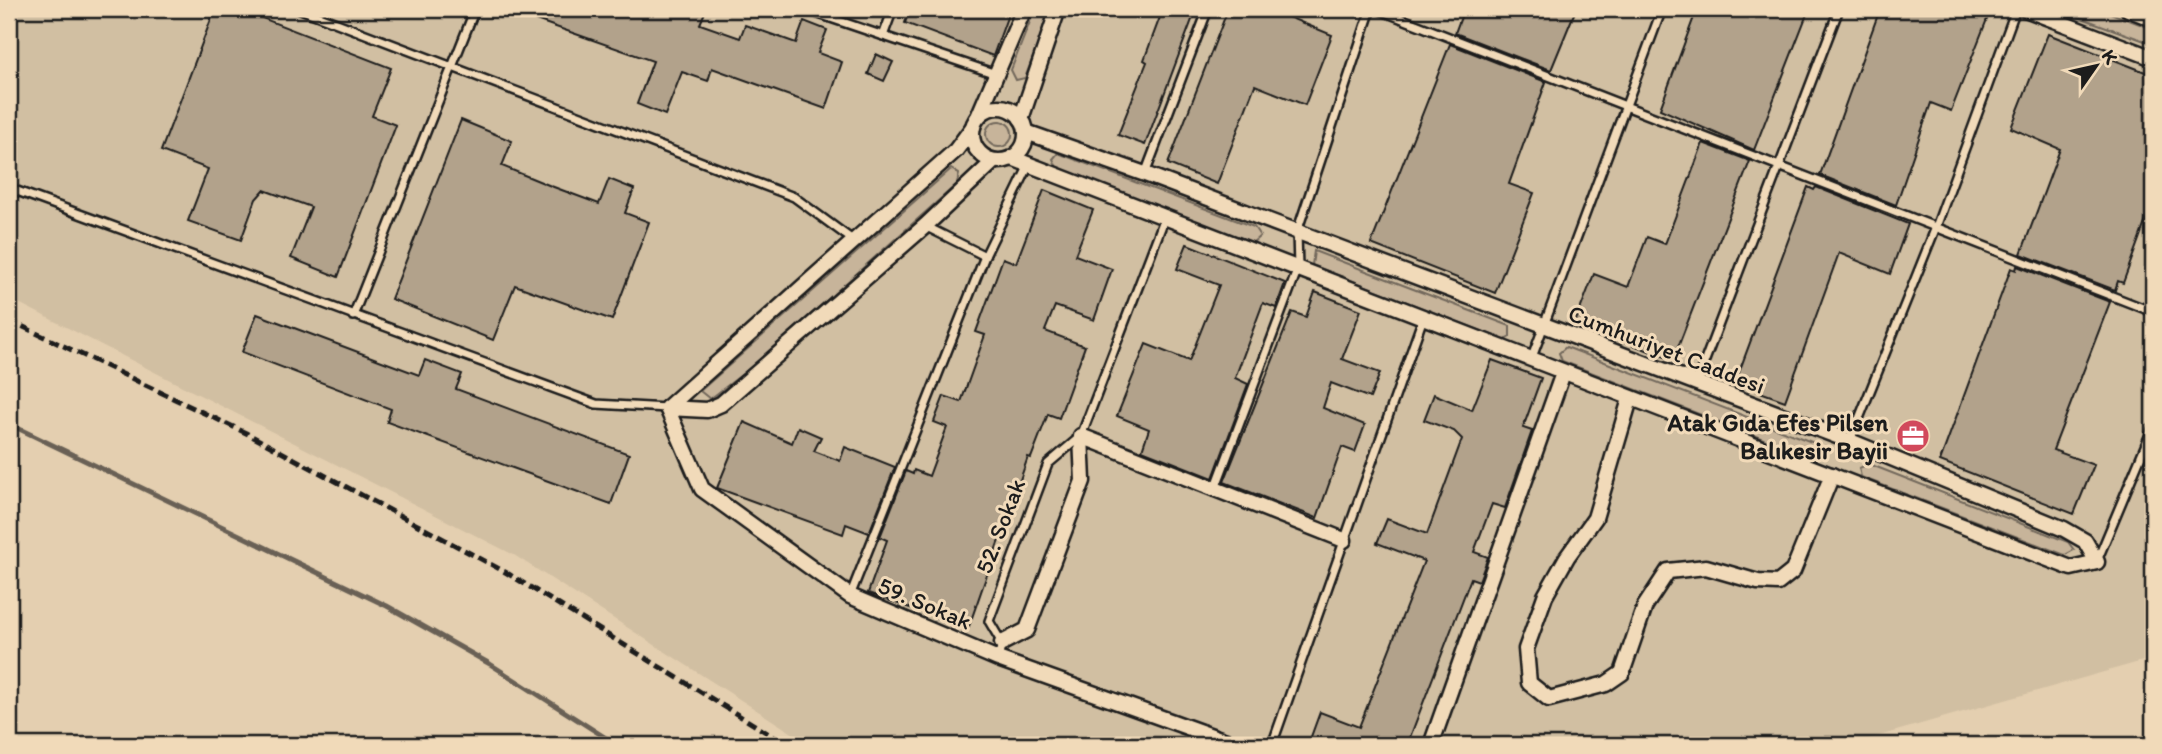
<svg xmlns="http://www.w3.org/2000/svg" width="2162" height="754" font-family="Itim,sans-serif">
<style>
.built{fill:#d1bfa2}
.green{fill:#c7b49a;stroke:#72685b;stroke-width:2}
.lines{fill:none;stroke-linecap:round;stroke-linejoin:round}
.stream{stroke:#696155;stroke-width:5}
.building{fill:#b2a28b;stroke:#1c1c1c;stroke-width:2}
.service-casing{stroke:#1c1c1c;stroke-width:12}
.minor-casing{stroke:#1c1c1c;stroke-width:19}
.service{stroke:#f1dab9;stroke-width:7}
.minor{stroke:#f1dab9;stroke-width:14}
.rail{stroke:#1c1c1c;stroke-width:5;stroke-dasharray:10 5;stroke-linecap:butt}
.labels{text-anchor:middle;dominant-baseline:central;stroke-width:6;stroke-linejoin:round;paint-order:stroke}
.street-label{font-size:24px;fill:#1c1c1c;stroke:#f1dab9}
.poi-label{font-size:24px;font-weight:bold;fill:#1c1c1c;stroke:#f1dab9;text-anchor:end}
</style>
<rect width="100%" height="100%" fill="#e4cfb0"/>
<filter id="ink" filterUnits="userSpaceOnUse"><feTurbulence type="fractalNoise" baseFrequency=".0143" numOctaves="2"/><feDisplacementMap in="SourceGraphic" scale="14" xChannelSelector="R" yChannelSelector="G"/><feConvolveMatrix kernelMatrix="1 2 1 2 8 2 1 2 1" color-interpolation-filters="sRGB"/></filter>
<g filter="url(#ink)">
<polygon class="built" points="9,9 2153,9 2153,658 1847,745 811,745 514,555 9,298"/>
<g class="green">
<polygon points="1035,9 1051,9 1025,78 1016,80 1011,70"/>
<polygon points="2057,9 2100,9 2153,29 2153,44"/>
<circle cx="999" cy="134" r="13"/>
<polygon points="1058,153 1254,227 1260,236 1252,243 1058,170 1053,159"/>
<polygon points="951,169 959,174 957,184 754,365 710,399 700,391"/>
<polygon points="1314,251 1510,326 1510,337 1505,340 1312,265"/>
<polygon points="1566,347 1817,444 1820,455 1815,459 1562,361 1559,353"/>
<polygon points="1869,464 2068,542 2074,550 2065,555 1861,477 1859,468"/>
</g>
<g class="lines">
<polyline class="stream" points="9,424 387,606 490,664 617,745"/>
</g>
<g class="building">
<polygon points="215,9 239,9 391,68 372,116 396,125 338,277 291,258 311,207 264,190 256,199 241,240 188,221 208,169 161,151"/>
<polygon points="513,9 659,9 672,14 674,9 697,9 705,12 700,24 740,38 745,25 796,43 804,21 827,30 818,53 842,62 826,109 712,68 708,81 682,72 665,115 637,104 653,61 513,12"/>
<polygon points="910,9 1010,9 993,56 905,23"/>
<polygon points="1163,9 1196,9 1145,145 1118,135 1147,62 1144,60"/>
<polygon points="1228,9 1283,9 1281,14 1332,35 1305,105 1255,85 1217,184 1168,164"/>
<polygon points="1464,9 1576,9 1551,70 1455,33"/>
<polygon points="1697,9 1809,9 1754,150 1660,109"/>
<polygon points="1880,9 1991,9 1951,111 1931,103 1896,205 1820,175"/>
<polygon points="2048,34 2153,75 2153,201 2123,283 2118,281 2115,290 2021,254 2060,149 2011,128"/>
<polygon points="1450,44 1546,82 1509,184 1534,193 1495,293 1371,244"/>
<polygon points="876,54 893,62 884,81 868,74"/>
<polygon points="461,120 512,141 502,166 551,186 599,204 609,179 634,189 625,213 649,222 612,320 515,285 493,340 391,299"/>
<polygon points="1703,143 1750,161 1673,360 1575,323 1594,274 1628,287 1647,237 1665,244"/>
<polygon points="1808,187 1814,190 1816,187 1908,224 1890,274 1839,253 1785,401 1735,383"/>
<polygon points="1044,190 1093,210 1075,255 1112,269 1094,320 1055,306 1045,331 1085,346 1059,418 1048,414 1031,458 1028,457 968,629 868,593 887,540 880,537 906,471 913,474 914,470 929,476 947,427 934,422 944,396 961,402 985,335 976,332 1003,258 1016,263"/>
<polygon points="1187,244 1285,283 1276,308 1263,303 1235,378 1248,384 1213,478 1142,450 1149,429 1117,416 1146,344 1189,361 1219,285 1177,269"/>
<polygon points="2017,266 2110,302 2053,450 2094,465 2074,514 1940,461 2011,268 2016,270"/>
<polygon points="1315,292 1361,310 1342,359 1380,373 1370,398 1331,383 1323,408 1365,425 1355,452 1342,447 1317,518 1224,482 1292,312 1306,317"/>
<polygon points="257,314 419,375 425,360 462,374 456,389 629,454 611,504 387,422 391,409 242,352"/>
<polygon points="1492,360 1541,378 1523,428 1532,431 1505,508 1492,504 1474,552 1488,557 1479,581 1471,578 1407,745 1308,745 1320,712 1359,727 1424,561 1377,543 1387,519 1427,534 1462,439 1454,431 1424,420 1434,394 1472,410"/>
<polygon points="744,422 792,443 798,427 821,437 814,451 840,461 845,447 895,467 869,533 846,524 843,534 717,488"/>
</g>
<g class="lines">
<defs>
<g id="service">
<polyline points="300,9 794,197 854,241"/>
<polyline points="804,9 996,74"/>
<polyline points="1377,9 2153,312"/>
<polyline points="883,36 893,9"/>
<polyline points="1145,174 1208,9"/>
<polyline points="9,188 596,404 667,408"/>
<polyline points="925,226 985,256"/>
<polyline points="353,316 475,9"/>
<polyline points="1531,360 1662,9"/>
<polyline points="1696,384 1839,9"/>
<polyline points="1850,441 1936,227 2016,9"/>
<polyline points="1215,489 1298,268 1297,232 1371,9"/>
<polyline points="2097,561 2153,427"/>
<polyline points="850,596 985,256 1029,165"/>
<polyline points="998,659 1002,643 989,621 1048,464 1081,436 1165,217"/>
<polyline points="1272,745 1423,318"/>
</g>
<g id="minor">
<polyline points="2025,9 2153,58"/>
<polyline points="2128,9 2153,19"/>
<circle cx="999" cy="134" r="27"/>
<polyline points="978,117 1024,9"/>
<polyline points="1021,119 1058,9"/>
<polyline points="1012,158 2071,568 2097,562 2085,541 2064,529 1850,441 1145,174 1026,132"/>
<polyline points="1630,399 1595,518 1567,557 1545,596 1526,649 1529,683 1549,699 1606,684 1622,673 1645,606 1668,571 1706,567 1758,582 1778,583 1793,571 1832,475"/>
<polyline points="667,408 702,489 850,596 998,659 1237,745"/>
<polyline points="667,408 707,410 721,404 925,226 994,161"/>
<polyline points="667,408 956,150 973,127"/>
<polyline points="1002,643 1027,630 1083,481 1081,436 1344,540"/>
<polyline points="1431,745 1563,373"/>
</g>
</defs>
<use href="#service" class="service-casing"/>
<use href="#minor" class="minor-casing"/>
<use href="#service" class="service"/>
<use href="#minor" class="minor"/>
<polyline class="rail" points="9,320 246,433 507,573 787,745"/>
</g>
</g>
<defs>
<symbol id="office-disc" viewBox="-11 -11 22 22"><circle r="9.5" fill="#d1495b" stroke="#f1dab9"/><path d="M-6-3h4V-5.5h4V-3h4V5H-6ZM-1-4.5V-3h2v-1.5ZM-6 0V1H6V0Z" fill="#fff"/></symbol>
</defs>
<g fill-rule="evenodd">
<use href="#office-disc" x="1894" y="417" width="38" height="38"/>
</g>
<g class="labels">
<g class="street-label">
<text transform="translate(1667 349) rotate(21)">Cumhuriyet Caddesi</text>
<text transform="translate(1000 526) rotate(-69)">52. Sokak</text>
<text transform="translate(925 603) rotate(23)">59. Sokak</text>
</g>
<g class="poi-label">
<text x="1888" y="422">Atak Gıda Efes Pilsen<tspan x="1888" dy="28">Balıkesir Bayii</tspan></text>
</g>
</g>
<rect width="2162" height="754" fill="none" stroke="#f1dab9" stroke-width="35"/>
<rect x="18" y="18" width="2127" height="719" fill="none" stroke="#1c1c1c" stroke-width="2.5" filter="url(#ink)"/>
<g transform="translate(2096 66) rotate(56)" stroke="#f1dab9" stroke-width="5" paint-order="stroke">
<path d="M0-5L12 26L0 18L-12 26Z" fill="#1c1c1c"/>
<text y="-10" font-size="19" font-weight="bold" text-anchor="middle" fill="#1c1c1c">K</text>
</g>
</svg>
